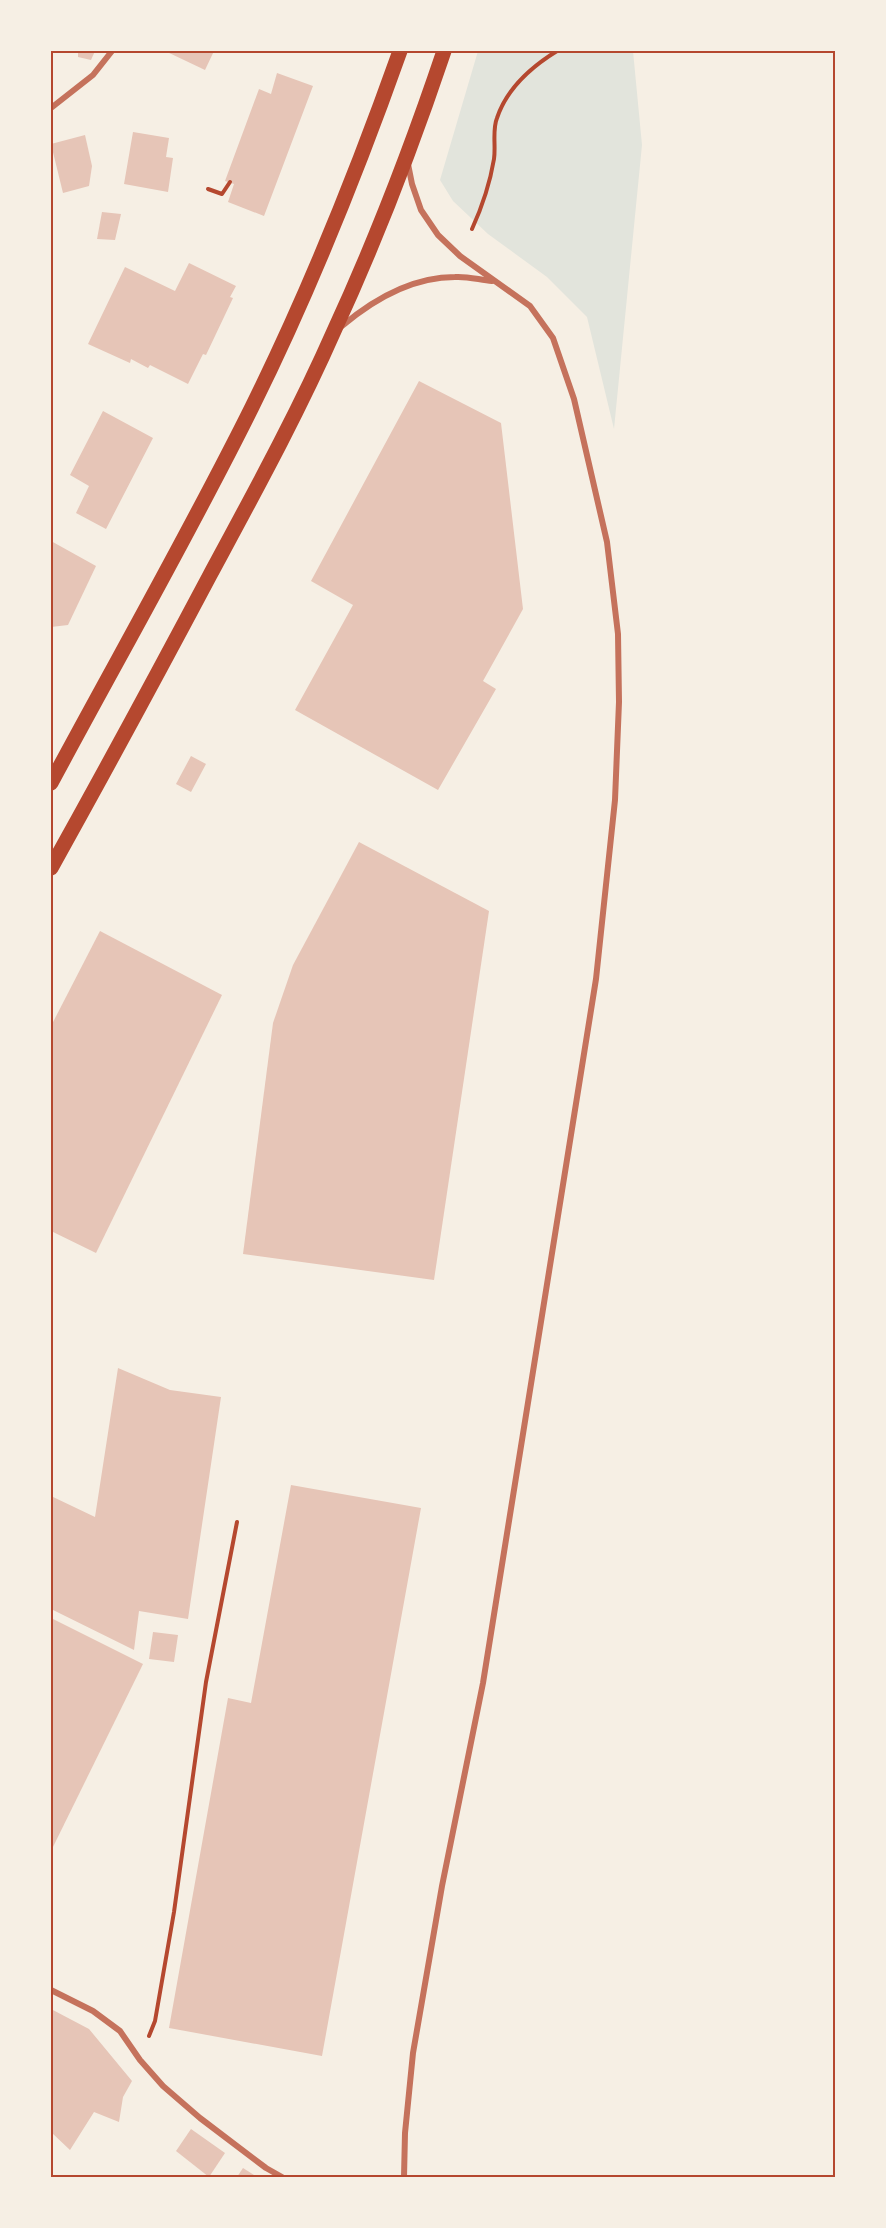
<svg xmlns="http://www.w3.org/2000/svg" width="886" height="2228" font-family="'Archivo Narrow',sans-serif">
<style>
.green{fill:#e2e4dc}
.building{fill:#e6c5b7}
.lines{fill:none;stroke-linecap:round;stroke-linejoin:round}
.path{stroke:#b5482f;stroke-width:4}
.minor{stroke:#c5725c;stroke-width:6}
.primary{stroke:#b5482f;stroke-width:15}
.neatline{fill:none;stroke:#b5482f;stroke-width:2}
</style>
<rect width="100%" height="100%" fill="#f6efe4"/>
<polygon class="green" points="478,51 633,51 642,145 614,429 587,317 547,277 488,234 453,201 440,180"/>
<g class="building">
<polygon points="78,51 95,51 91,60 78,57"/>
<polygon points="165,51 214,51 205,70"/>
<polygon points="277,73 313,86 264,216 228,202 234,184 225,181 259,89 271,94"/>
<polygon points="133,132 169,138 166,157 173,158 168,192 124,184"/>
<polygon points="85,135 92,166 89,186 63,193 51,144"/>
<polygon points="102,212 121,214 115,240 97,239"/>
<polygon points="189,263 236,286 230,297 233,298 206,355 203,354 188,384 150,365 148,368 131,359 130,363 88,344 125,267 175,291"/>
<polygon points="419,381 501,423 523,609 483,681 496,689 438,790 295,710 353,605 311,581"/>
<polygon points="103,411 153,438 106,529 76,513 89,486 70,475"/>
<polygon points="51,541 96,566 68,625 51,627"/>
<polygon points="191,756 206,764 191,792 176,784"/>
<polygon points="359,842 489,911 434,1280 243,1254 273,1023 293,965"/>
<polygon points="100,931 222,995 96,1253 51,1231 51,1026"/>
<polygon points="118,1368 170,1390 221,1397 188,1619 139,1611 134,1650 51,1609 51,1496 95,1517"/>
<polygon points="291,1485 421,1508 322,2056 169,2028 228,1698 251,1703"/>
<polygon points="51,1618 143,1664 51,1851"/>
<polygon points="153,1632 178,1635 174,1662 149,1659"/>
<polygon points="51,2009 89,2029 132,2081 123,2097 119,2122 94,2112 70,2150 51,2132"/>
<polygon points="191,2129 225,2153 209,2177 176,2151"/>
<polygon points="243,2168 257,2177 237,2177"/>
</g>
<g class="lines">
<g class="path">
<polyline points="208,189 222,194 230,182"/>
<path d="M472 229C482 207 490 183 494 159 496 146 492 130 497 118 507 88 531 67 557 51"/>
<polyline points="149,2036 155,2021 174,1912 206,1682 237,1522"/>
</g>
<g class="minor">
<polyline points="51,108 93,75 112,51"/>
<path d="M342 326C374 299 412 277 455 277 467 276 480 280 492 281"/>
<polyline points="51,1990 93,2011 120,2031 140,2060 163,2086 200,2118 266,2168 282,2177"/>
<polyline points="404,2177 405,2133 413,2053 442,1886 483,1683 596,979 615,800 619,702 618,634 607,542 574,399 553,338 530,306 460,256 438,235 421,210 412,184 408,164"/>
</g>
<g class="primary">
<path d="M51 783C118 658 189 534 252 407 309 292 357 172 400 51"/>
<path d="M51 868C105 771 158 673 210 575 253 495 297 415 334 331 376 240 412 146 444 51"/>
</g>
</g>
<rect width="886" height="2228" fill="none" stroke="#f6efe4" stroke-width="105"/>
<rect x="52" y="52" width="782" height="2124" class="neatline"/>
</svg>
